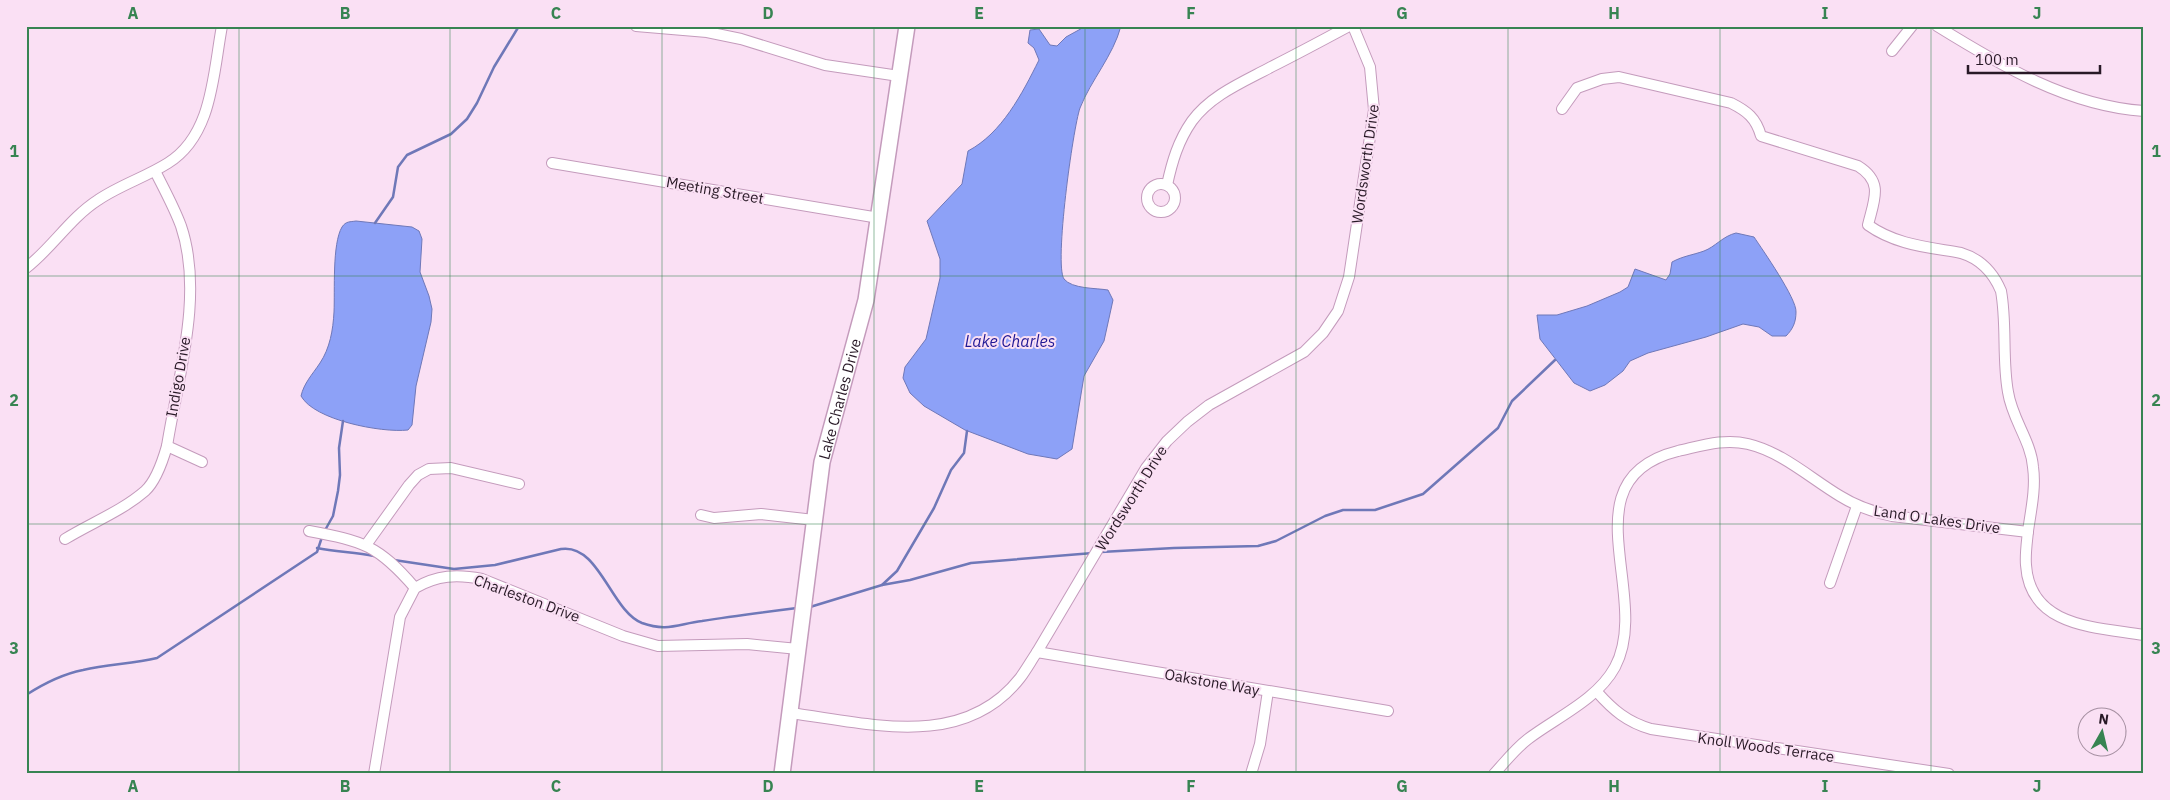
<svg xmlns="http://www.w3.org/2000/svg" width="2170" height="800" font-family="'IBM Plex Sans',sans-serif">
<style>
.water{fill:#8da1f7;stroke:#6f78b8}
.lines{fill:none;stroke-linecap:round;stroke-linejoin:round}
.stream{stroke:#6f78b8;stroke-width:2.5}
.street-casing{stroke:#c49bbc;stroke-width:12}
.secondary-casing{stroke:#c49bbc;stroke-width:18}
.street{stroke:#fff;stroke-width:10}
.secondary{stroke:#fff;stroke-width:15}
.grid{fill:none;stroke:#378452;stroke-width:1;stroke-opacity:0.55}
.labels{text-anchor:middle;dominant-baseline:central;stroke-width:4;stroke-linejoin:round;paint-order:stroke}
.street-label{font-size:15px;fill:#281926;stroke:#fae0f4}
.water-label{font-size:16px;font-style:italic;fill:#211895;stroke:#fae0f4}
.neatline{fill:none;stroke:#378452;stroke-width:2}
.grid-label{font-size:16px;text-anchor:middle;font-weight:bold;fill:#378452}
</style>
<rect width="100%" height="100%" fill="#fae0f4"/>
<g class="water">
<path d="M1086 26H1121C1113 56 1091 80 1080 108 1073 128 1054 264 1064 279 1072 289 1096 288 1108 290L1113 300 1104 341 1084 376 1072 449 1057 459 1028 454 965 430 924 406 910 393 903 378 905 367 926 339 940 278V259L927 221 962 184 968 151C1002 133 1022 94 1039 60L1034 48 1028 43 1030 30 1039 29 1050 45 1057 46 1066 37Z"/>
<path d="M356 221 412 227 419 231 422 239 420 272 429 296 432 309 431 322 416 386 412 425 408 430C381 433 314 420 301 396 304 383 312 375 320 363 330 348 333 330 334 312 335 291 332 244 342 227 346 221 350 222 356 221Z"/>
<path d="M1736 233 1754 237C1762 249 1797 299 1796 312 1796 322 1793 329 1786 336H1772L1759 327 1743 324 1706 337 1648 353 1630 361 1623 371 1605 385 1590 391 1574 383 1540 339 1537 315H1557L1587 306 1620 292 1628 287 1635 269 1666 280 1670 274 1672 262C1683 256 1693 255 1704 251 1715 247 1723 236 1736 233Z"/>
</g>
<g class="lines">
<g class="stream">
<polyline points="375,223 393,197 398,167 407,155 451,134 467,119 477,103 494,67 519,26"/>
<polyline points="324,532 333,516 338,491 340,475 339,448 343,421"/>
<path d="M317 548C336 552 355 552 374 556"/>
<polyline points="1101,552 1174,548 1258,546 1276,541 1325,516 1343,510 1375,510 1423,494 1498,428 1512,401 1555,360"/>
<path d="M394 560 454 569 495 565 561 549C599 543 611 611 642 623 667 632 678 624 702 621 733 616 765 612 797 608"/>
<polyline points="882,585 897,571 934,508 951,470 964,453 967,431"/>
<polyline points="810,607 882,585 910,580 971,563 1093,553"/>
<path d="M26 695C43 684 63 674 83 670 108 664 132 664 157 658L317 552 322 537"/>
</g>
<defs>
<g id="street">
<polyline points="636,26 707,32 741,39 825,65 899,76"/>
<path d="M1937 26C2000 65 2068 106 2144 111"/>
<polyline points="1892,51 1912,26"/>
<path d="M1562 109 1577 88 1602 79 1619 77 1731 103C1747 111 1756 118 1761 136L1858 166C1884 182 1874 200 1868 225 1896 245 1928 247 1961 253 1981 259 1993 272 2001 291 2007 324 2002 359 2008 392 2012 419 2031 441 2033 467 2036 488 2031 510 2028 531 2027 542 2025 554 2026 565 2030 628 2097 627 2144 635"/>
<polyline points="552,163 879,218"/>
<circle cx="1161" cy="198" r="14"/>
<path d="M1167 185C1172 162 1178 141 1192 121 1211 95 1243 82 1271 67 1297 54 1323 40 1349 26"/>
<path d="M26 268C52 248 70 218 98 200 120 185 146 177 168 163 213 135 213 73 222 26"/>
<polyline points="167,446 202,462"/>
<polyline points="701,515 714,518 761,514 814,520"/>
<path d="M309 531C363 541 378 545 415 588"/>
<path d="M65 539C91 523 122 511 145 491 156 481 163 460 167 446 178 377 204 294 181 226 174 207 164 189 155 171"/>
<polyline points="366,545 409,485 418,475 429,469 451,468 519,484"/>
<polyline points="1830,583 1857,506"/>
<polyline points="1037,652 1388,711"/>
<path d="M1597 692C1613 710 1627 722 1651 729L1949 774"/>
<path d="M790 713C868 723 963 751 1020 678 1026 670 1031 661 1037 652L1146 468 1167 441 1187 422 1209 405 1304 352 1323 333 1338 311 1349 277 1374 110 1370 67 1353 26"/>
<path d="M374 774 400 617 415 588C437 575 457 574 482 579L623 636 658 646 747 644 798 649"/>
<polyline points="1251,774 1260,744 1268,691"/>
<path d="M1494 774C1505 762 1515 749 1528 739 1557 717 1597 700 1615 667 1653 596 1565 479 1678 451 1701 446 1724 438 1748 444 1782 452 1810 478 1840 496 1856 506 1873 512 1892 516L2028 532"/>
</g>
<g id="secondary">
<path id="s1" d="M782 774 822 462 866 300 907 26"/>
</g>
</defs>
<use href="#street" class="street-casing"/>
<use href="#secondary" class="secondary-casing"/>
<use href="#street" class="street"/>
<use href="#secondary" class="secondary"/>
</g>
<path class="grid" d="M239 26V774M450 26V774M662 26V774M874 26V774M1085 26V774M1296 26V774M1508 26V774M1720 26V774M1931 26V774M26 276H2144M26 524H2144"/>
<g class="labels">
<g class="street-label">
<text transform="translate(1365 164) rotate(-82)">Wordsworth Drive</text>
<text transform="translate(715 190) rotate(10)">Meeting Street</text>
<text transform="translate(178 377) rotate(-80)">Indigo Drive</text>
<text stroke="none"><textPath href="#s1" startOffset="380">Lake Charles Drive</textPath></text>
<text transform="translate(1131 498) rotate(-58)">Wordsworth Drive</text>
<text transform="translate(1937 519) rotate(8)">Land O Lakes Drive</text>
<text transform="translate(527 598) rotate(20)">Charleston Drive</text>
<text transform="translate(1212 682) rotate(10)">Oakstone Way</text>
<text transform="translate(1766 747) rotate(8)">Knoll Woods Terrace</text>
</g>
<g class="water-label">
<text x="1010" y="341">Lake Charles</text>
</g>
</g>
<rect width="2170" height="800" fill="none" stroke="#fae0f4" stroke-width="55"/>
<g transform="translate(2102 732) rotate(8)"><circle r="24" fill="#fae0f4" stroke="#a690a2"/>
<path d="M0-4L9 19L0 12L-9 19Z" fill="#378452"/>
<text y="-8" font-size="14" font-weight="bold" text-anchor="middle" fill="#281926">N</text>
</g>
<path d="M1968 65v8h132v-8" fill="none" stroke="#281926" stroke-width="2.5"/>
<text x="1975" y="65" font-size="15" fill="#281926" stroke="#fae0f4" stroke-width="4" paint-order="stroke">100 m</text>
<rect x="28" y="28" width="2114" height="744" class="neatline"/>
<g class="grid-label">
<text x="133" y="19">A</text>
<text x="345" y="19">B</text>
<text x="556" y="19">C</text>
<text x="768" y="19">D</text>
<text x="979" y="19">E</text>
<text x="1191" y="19">F</text>
<text x="1402" y="19">G</text>
<text x="1614" y="19">H</text>
<text x="1825" y="19">I</text>
<text x="2037" y="19">J</text>
<text x="14" y="157">1</text>
<text x="2156" y="157">1</text>
<text x="14" y="406">2</text>
<text x="2156" y="406">2</text>
<text x="14" y="654">3</text>
<text x="2156" y="654">3</text>
<text x="133" y="792">A</text>
<text x="345" y="792">B</text>
<text x="556" y="792">C</text>
<text x="768" y="792">D</text>
<text x="979" y="792">E</text>
<text x="1191" y="792">F</text>
<text x="1402" y="792">G</text>
<text x="1614" y="792">H</text>
<text x="1825" y="792">I</text>
<text x="2037" y="792">J</text>
</g>
</svg>
